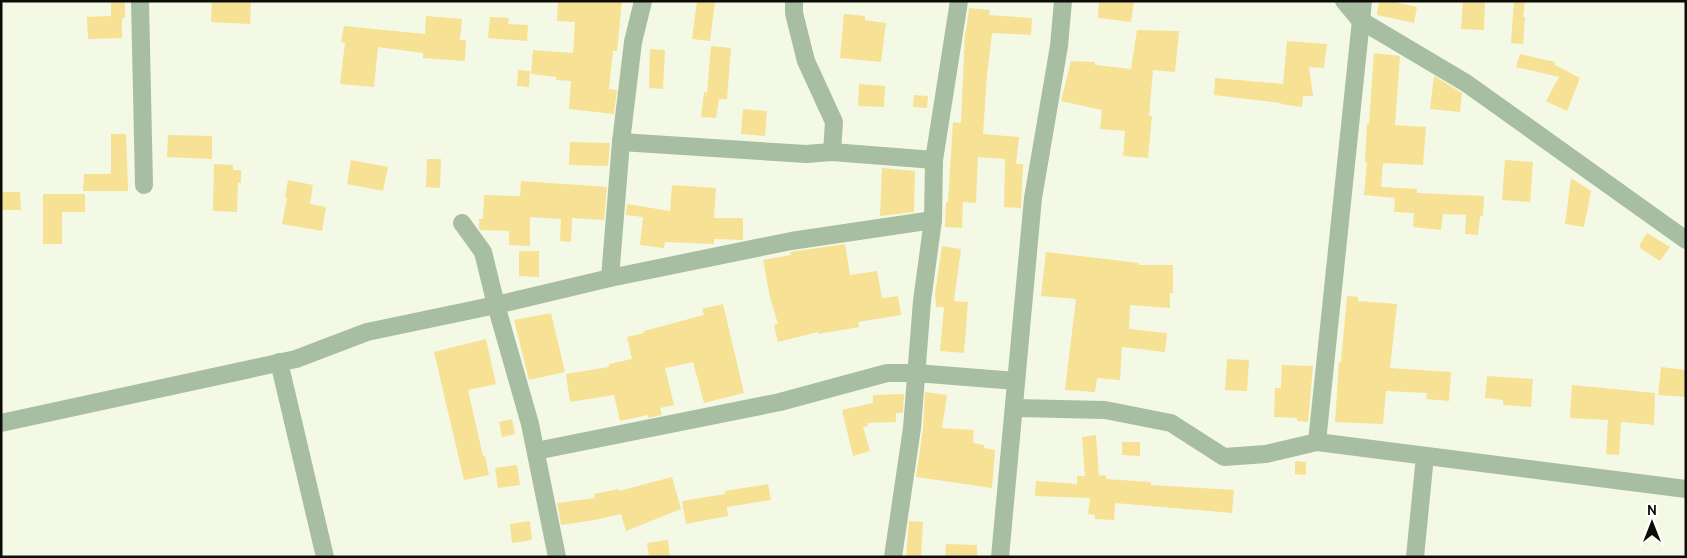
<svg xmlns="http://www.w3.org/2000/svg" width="1687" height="558" font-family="Cabin,sans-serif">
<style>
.building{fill:#f6e194}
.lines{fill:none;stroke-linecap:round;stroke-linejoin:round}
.minor{stroke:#a8bea2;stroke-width:18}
</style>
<rect width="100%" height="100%" fill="#f4f9e6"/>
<g class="building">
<polygon points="111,1 125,1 125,18 122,18 122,38 88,39 87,17 111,16"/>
<polygon points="212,1 251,1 250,24 211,22"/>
<polygon points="558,1 622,1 617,51 613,51 609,89 617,90 614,114 569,109 571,81 556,80 557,77 531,74 533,50 573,53 575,22 557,21"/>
<polygon points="697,1 715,1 710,41 692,39"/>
<polygon points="1099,1 1134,1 1131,22 1098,18"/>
<polygon points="1379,1 1388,1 1417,7 1414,23 1377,15"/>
<polygon points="1463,1 1485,1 1484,30 1461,29"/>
<polygon points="1514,1 1525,1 1523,17 1525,17 1523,44 1511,43"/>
<polygon points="969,8 990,10 989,15 1032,18 1031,35 992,33 987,75 983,134 1019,137 1016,164 1023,164 1021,208 1004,207 1005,159 978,157 976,203 963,202 962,228 945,227 946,202 948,202 953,122 961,123 965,32 966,31"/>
<polygon points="844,14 865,16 865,20 886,23 881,62 840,58"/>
<polygon points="426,16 462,19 460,40 466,40 465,61 423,58 423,53 378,47 374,87 340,84 345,43 341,42 344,26 425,34"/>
<polygon points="490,17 509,18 508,24 528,25 527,41 488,38"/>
<polygon points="1137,30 1179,31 1175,72 1153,70 1149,116 1152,116 1148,158 1123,156 1125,131 1100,129 1102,110 1061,101 1071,61 1095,62 1095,65 1131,69"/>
<polygon points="1287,41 1327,44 1324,68 1309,67 1313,96 1303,96 1302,107 1281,104 1281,103 1214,95 1215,78 1283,84"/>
<polygon points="711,46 731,48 727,99 719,99 716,118 701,117 704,92 707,93"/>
<polygon points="650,49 665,50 663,89 649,88"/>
<polygon points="1374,53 1400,56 1395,125 1426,127 1423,165 1383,163 1381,187 1417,189 1417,193 1484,196 1483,216 1480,216 1478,235 1465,234 1466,215 1443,214 1441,230 1413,227 1414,213 1394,212 1395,198 1364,195 1367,162 1365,162 1367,124 1369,124"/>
<polygon points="1520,54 1555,62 1555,65 1580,78 1567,111 1546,101 1559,77 1516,67"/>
<polygon points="518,70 530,71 529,87 517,86"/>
<polygon points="1434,76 1462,93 1460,112 1430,109"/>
<polygon points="859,84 885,86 884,107 858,106"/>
<polygon points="914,95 928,96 927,108 913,107"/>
<polygon points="743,109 767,111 765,136 741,134"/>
<polygon points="111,134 126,134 128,191 83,191 84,174 111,174"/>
<polygon points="168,135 212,136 212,159 167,157"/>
<polygon points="570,142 610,143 608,166 569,165"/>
<polygon points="427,159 441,159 440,188 426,187"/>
<polygon points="351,160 388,167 383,191 347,184"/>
<polygon points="1505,160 1533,162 1530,202 1502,200"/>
<polygon points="214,164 233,165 233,170 241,170 241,183 238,183 237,212 213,211"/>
<polygon points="882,168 915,171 914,212 880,216"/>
<polygon points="1571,178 1591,191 1584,227 1565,224"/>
<polygon points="288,180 313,185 310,204 326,207 322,231 282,224 287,198 285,197"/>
<polygon points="521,181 607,187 604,220 572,218 571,242 560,241 561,219 530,217 530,246 509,245 509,231 480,230 479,228 479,219 483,219 484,195 520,196"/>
<polygon points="672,185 716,188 714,218 743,218 743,240 714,239 714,244 665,242 664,248 640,245 643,217 626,215 627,204 670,211"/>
<polygon points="1,192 20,192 21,210 1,210"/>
<polygon points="43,194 85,194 85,212 62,212 62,244 43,244"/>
<polygon points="1647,233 1670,247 1660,261 1640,248 1640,244"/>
<polygon points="845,244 850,275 877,271 882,298 898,296 901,315 858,322 859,327 818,334 818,332 778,342 774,325 778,324 770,297 763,260 791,255 790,252"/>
<polygon points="942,246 961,249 954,301 968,302 964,353 940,351 944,307 936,307 935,294"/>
<polygon points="519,251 539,251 539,277 519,276"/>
<polygon points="1046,252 1139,263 1139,265 1173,265 1173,293 1170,293 1170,308 1130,305 1129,329 1167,333 1165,352 1122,347 1120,380 1097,378 1095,392 1065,390 1076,299 1041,296"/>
<polygon points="1347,296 1358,297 1358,301 1397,304 1390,368 1451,372 1449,401 1426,399 1427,393 1386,391 1383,424 1335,422 1339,362 1341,362"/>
<polygon points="723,304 744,393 704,403 693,362 665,368 674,405 660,408 662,415 648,418 648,415 620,421 614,395 570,402 566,374 609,367 609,364 632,359 627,337 644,333 644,331 704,315 702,309"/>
<polygon points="551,313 565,372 529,380 514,320"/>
<polygon points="486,339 496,384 468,390 483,456 485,456 489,475 464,480 434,352"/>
<polygon points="1227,359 1249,360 1247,391 1225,390"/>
<polygon points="1282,365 1313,366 1308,422 1297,421 1297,418 1274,417 1275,388 1281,388"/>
<polygon points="1661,367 1686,370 1686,397 1658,395"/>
<polygon points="1487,376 1533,379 1531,407 1503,405 1503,400 1485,398"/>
<polygon points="1572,385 1655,393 1654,425 1621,422 1619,455 1606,454 1608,420 1570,418"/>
<polygon points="925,392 947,395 942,428 974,430 973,443 984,445 984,448 995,450 992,488 916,477 923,429"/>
<polygon points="904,394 903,413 896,413 896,422 867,423 868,426 863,427 870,451 853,456 842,410 873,403 873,395"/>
<polygon points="512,419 515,434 502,437 499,422"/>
<polygon points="1096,435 1099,476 1106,475 1106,479 1151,482 1151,485 1234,490 1232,513 1115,503 1114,520 1095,519 1095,515 1088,514 1090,498 1035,496 1036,481 1077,484 1077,476 1085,476 1082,437"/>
<polygon points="1122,442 1140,442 1140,456 1122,455"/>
<polygon points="1295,461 1306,462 1306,475 1295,474"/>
<polygon points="517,465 520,485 498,488 495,468"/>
<polygon points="672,477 681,509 626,531 621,514 595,520 561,525 557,503 595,498 594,494 619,489 619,491"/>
<polygon points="768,484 771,500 727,507 728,516 686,524 682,501 725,494 725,491"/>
<polygon points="530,521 532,540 512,543 510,524"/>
<polygon points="909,521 923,522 921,557 906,557"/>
<polygon points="668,540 670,557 649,557 647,543"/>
<polygon points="946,544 977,545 977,557 945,557"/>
</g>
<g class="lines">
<g class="minor">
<polyline points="140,1 144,185"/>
<polyline points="794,1 794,13 806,61 834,122 832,152"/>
<polyline points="1344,1 1360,20 1466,83 1686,240"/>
<polyline points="621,142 806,154 832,152 934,160"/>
<polyline points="462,223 483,252 496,305 530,424 557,557"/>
<polyline points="610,278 621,142 633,42 643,1"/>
<polyline points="279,362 325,557"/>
<polyline points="1014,408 1105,410 1171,423 1224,457 1266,454 1317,442 1686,489"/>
<polyline points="1,423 296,359 367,332 496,305 610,278 791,241 933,220"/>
<polyline points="1317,442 1363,1"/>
<polyline points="536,451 780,402 887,373 916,373 1016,381"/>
<polyline points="893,557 912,428 922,301 933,220 934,160 959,1"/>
<polyline points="1000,557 1033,198 1059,46 1063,1"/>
<polyline points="1415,557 1425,456"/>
</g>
</g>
<rect width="1687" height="558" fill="none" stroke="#0c0d07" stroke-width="5"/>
<g transform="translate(1652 523)" stroke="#ffffff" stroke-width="4" paint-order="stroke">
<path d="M0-4L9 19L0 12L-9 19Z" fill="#0c0d07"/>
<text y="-8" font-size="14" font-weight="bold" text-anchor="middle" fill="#0c0d07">N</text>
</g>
</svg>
